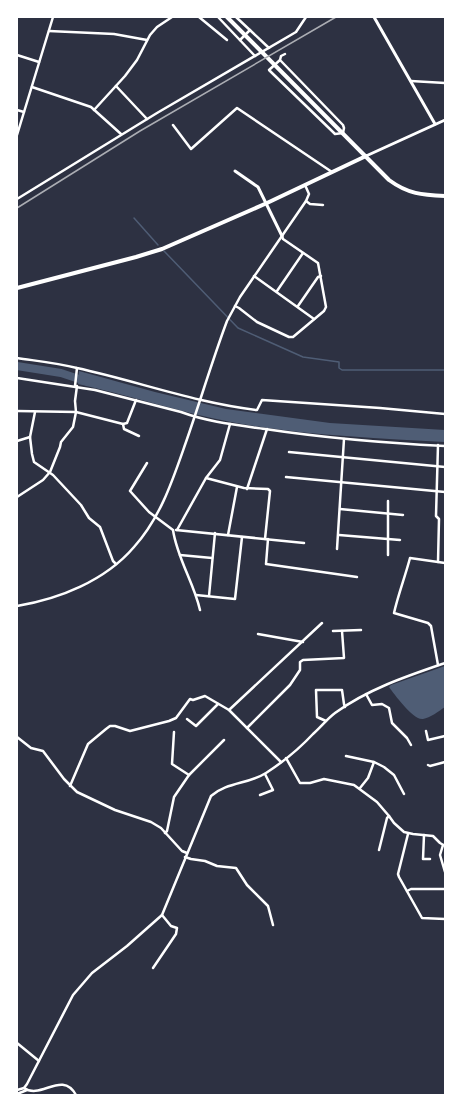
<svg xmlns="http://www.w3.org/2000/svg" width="462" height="1112" font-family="Ubuntu,sans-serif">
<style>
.water{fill:#4f5d75}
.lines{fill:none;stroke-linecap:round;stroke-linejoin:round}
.stream{stroke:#4f5d75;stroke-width:1.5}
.river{stroke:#4f5d75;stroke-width:8}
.minor{stroke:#fff;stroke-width:2.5}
.tertiary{stroke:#fff;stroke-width:3}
.primary{stroke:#fff;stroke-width:4}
.rail{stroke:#abadb3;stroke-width:1.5}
</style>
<rect width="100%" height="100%" fill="#2d3142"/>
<g class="water">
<path d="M79 371 155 392 226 409 330 423 445 430V442C374 438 301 435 231 422 179 412 129 395 78 384Z"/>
<path d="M445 666V707C439 711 430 718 423 719 414 721 394 694 389 687L391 685Z"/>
</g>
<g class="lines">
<g class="stream">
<polyline points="134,218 158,245"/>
<polyline points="164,251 238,328 303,357 339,362 339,368 342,370 445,370"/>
</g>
<polyline class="river" points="17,366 61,373 88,382"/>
<g class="minor">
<polyline points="199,17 227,40"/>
<polyline points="218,17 255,56"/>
<polyline points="236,17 269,48"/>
<polyline points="49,31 114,34 147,40"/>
<polyline points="240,40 250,30"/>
<polyline points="17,55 39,62"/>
<polyline points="280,60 269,70 271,72 333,132 335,134 343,133 344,128 343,125 280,60 281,56 285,54"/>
<polyline points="411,81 445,83"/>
<polyline points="116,86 147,119"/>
<polyline points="32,87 91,107 121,134"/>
<polyline points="17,110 24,112"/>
<polyline points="94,110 125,76 137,60 150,35 157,27 172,17"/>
<polyline points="173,125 191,149 237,108 332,172"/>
<polyline points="17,135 53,17"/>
<polyline points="17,199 157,113 296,32 306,17"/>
<polyline points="306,201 310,204 323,205"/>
<polyline points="254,276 314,319"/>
<polyline points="277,291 303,253"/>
<polyline points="235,306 239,308 257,322 289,337 293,337 324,311 326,307 318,263 283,239 282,236"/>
<polyline points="298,306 318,277 321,276"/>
<path d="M17 358C37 361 57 363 77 368 137 381 196 403 257 410L262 400 380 408 445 414"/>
<path d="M17 378 95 390 181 412C208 422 237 425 265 429 325 438 385 443 445 446"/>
<polyline points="75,386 77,368"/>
<polyline points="17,411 76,412 123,424 127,423 136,400"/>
<polyline points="35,412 30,437 32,454 34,462 53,475 81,505 89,518 100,527 113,561 116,564"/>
<polyline points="123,424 124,429 139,436"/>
<polyline points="17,441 30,437"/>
<polyline points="438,445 436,516 439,519 438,562 445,563"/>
<polyline points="289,452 445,467"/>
<path d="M147 463 130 491 149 512 173 530C177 558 194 583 200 610"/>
<polyline points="286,477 445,492"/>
<polyline points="206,478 220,460 230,424"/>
<polyline points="247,489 267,429"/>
<polyline points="17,497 43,480 50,472 60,447 61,442 73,427 76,412 75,401 77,386"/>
<polyline points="388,501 388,555"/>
<polyline points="340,509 403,515"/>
<polyline points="176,530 304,543"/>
<polyline points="177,530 206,478 244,488 268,489 270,491 265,539"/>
<polyline points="228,535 237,487"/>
<polyline points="339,535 400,540"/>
<polyline points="268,539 266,564 357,577"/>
<polyline points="337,549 344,439"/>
<polyline points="180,555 212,558"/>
<polyline points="196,595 235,599 242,537"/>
<polyline points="209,596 215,533"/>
<path d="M17 606C59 599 105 581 134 547 161 517 173 479 186 442 200 402 212 361 227 321L240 297 306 201 309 194 305 185"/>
<polyline points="333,631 361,630"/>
<polyline points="258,634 303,642"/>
<path d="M438 665 431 626 428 623 394 613C398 595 405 577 410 558L438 562"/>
<polyline points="366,694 372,705 382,704 389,708 392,723 407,738 411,745"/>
<polyline points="229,710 322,623"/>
<polyline points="187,719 196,726 218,704"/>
<polyline points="326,721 317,717 316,690 342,690 344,704 345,707"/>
<polyline points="247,728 290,685 300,670 300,662 303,660 344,658 342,631"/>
<polyline points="426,731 428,740 445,736"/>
<polyline points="174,732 172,764 189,775"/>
<polyline points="17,737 31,748 43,751 64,779 77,792 115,810 151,822 161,828 182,851 187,853"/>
<polyline points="346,756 374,762 368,778 360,788"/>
<polyline points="286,758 300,783 310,783 324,779 354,785 377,802 389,816 394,823 404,832 413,834 433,836 440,843 445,846"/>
<polyline points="374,762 384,767 394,775 404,794"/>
<polyline points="428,765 430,766 445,762"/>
<polyline points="70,786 88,744 106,729 110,726 115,726 130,731 169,721 176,718 190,699 193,700 205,696 229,710 281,762"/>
<polyline points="260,795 273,790 265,774"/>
<polyline points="165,833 167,831 174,797 189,775 224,740"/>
<polyline points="408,834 398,874 399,877 422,918 445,919"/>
<polyline points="424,835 423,859 430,859"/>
<polyline points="443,845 440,855 445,872"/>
<polyline points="379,850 387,818 389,816"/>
<polyline points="185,857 191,859 205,861 217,866 236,868 247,885 268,906 273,925"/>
<polyline points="407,891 411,889 445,889"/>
<polyline points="153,968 176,934 177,928 171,926 162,915"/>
<polyline points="17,1043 39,1061"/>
<path d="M24 1088C41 1100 62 1070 76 1095"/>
<path d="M17 1090 24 1088 27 1084 73 995 92 973 127 946 162 915 211 796C227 782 249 784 266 773 283 762 299 749 313 734 321 727 327 719 335 713 368 689 407 676 445 663"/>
<polyline points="17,1094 27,1090"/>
</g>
<g class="tertiary">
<polyline points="374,17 435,124"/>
<polyline points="366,156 445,120"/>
<polyline points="235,171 258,187 282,236"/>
</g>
<g class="primary">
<path d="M227 17 389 180C408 194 422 195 445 196"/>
<polyline points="17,288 136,257 162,249 267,203 366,156"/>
</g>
<polyline class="rail" points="17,208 140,131 336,17"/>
</g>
<rect width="462" height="1112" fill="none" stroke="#ffffff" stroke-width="36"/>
</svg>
